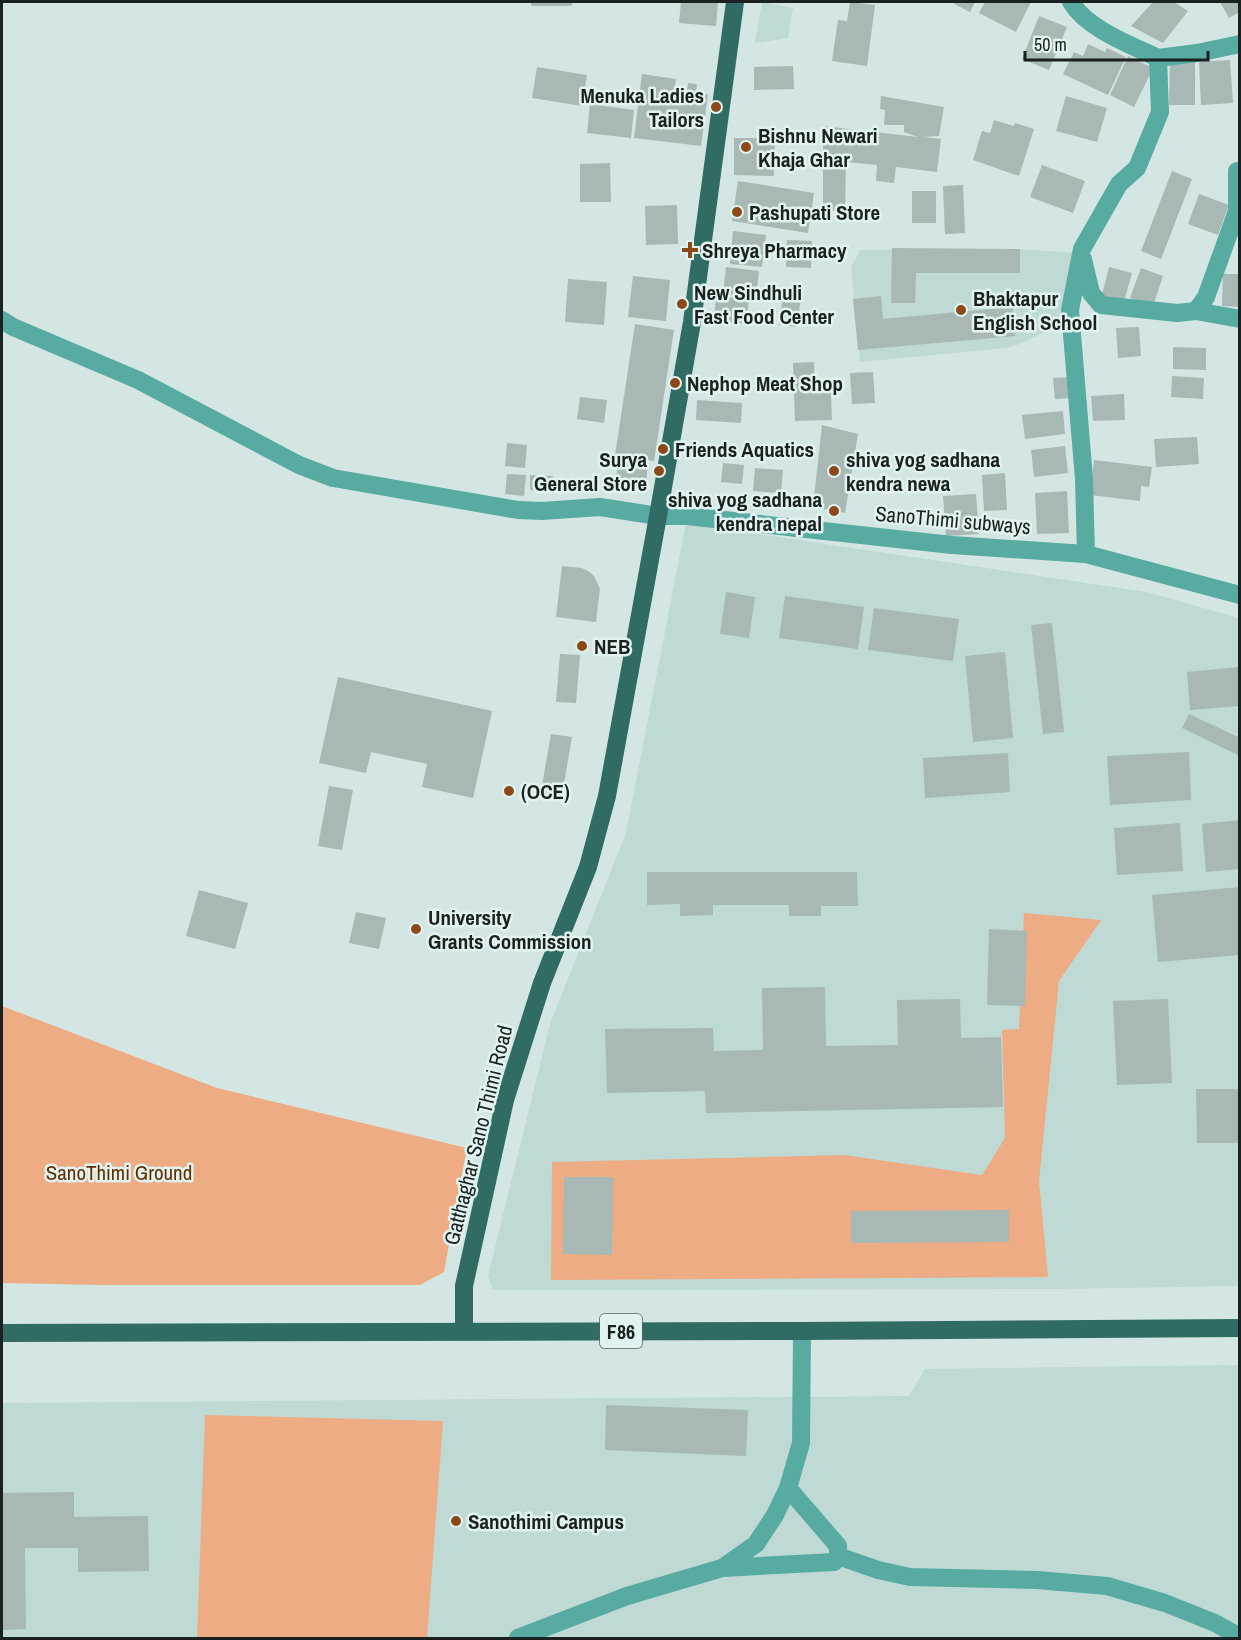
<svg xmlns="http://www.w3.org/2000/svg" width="1241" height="1640" font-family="'Archivo Narrow',sans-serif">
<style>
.built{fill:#bfd9d5}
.green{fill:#edac83}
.building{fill:#a7b8b5}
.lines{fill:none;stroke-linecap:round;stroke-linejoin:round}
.minor{stroke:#58aba1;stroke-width:18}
.major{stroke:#306b64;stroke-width:18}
.poi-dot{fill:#8c4a18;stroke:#e1f3f0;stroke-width:2}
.labels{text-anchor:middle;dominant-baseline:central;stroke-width:5;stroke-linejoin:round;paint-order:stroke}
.shield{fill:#e1f3f0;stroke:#56605e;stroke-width:1.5}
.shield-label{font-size:20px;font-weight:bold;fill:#1b2120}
.poi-label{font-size:21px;font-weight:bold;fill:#1b2120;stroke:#e1f3f0;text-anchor:start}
.street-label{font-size:21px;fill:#1b2120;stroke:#e1f3f0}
.park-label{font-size:21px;fill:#632f01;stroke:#e1f3f0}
</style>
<rect width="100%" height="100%" fill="#d4e6e3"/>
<g class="built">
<polygon points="762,2 793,8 788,38 755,43"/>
<polygon points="920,249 1019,249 1077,253 1065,322 1020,344 1006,348 860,362 851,267 860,250"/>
<polygon points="686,523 1147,592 1239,618 1239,1286 1059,1289 493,1290 488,1276 550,1024 626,833"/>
<polygon points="1239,1365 1239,1638 2,1638 2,1403 909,1396 925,1369"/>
</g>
<g class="green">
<polygon points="1024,913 1101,920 1059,981 1039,1181 1048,1277 551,1280 552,1162 844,1155 982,1175 1005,1138 1002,1030 1019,1029"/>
<polygon points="2,1006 217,1088 467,1148 444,1272 420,1285 101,1285 2,1283"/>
<polygon points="205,1415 443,1421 427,1638 197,1638"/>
</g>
<g class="building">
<rect x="531" y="2" width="41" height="4"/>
<polygon points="681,2 718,2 716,26 679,23"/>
<polygon points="850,2 875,5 867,66 832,61 838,20 847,21"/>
<polygon points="955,2 975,2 970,12 954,4"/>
<polygon points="985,2 1031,2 1016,32 979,13"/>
<polygon points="1153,2 1174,2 1188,11 1163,43 1131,26"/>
<polygon points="1220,2 1240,2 1240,17 1238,13 1229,18"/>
<polygon points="1039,16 1067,27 1049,70 1022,59"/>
<polygon points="1088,44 1105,52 1107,48 1126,57 1108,95 1063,74 1074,52 1083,56"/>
<polygon points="1128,56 1153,68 1134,107 1110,95"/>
<polygon points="1230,60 1233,103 1201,105 1199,62"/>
<polygon points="1170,61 1195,61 1195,105 1169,105"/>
<polygon points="793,66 794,89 754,90 754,67"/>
<polygon points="537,67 587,75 582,106 532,98"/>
<polygon points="642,74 676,79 674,91 687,93 688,83 697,84 696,93 708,94 701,146 634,138"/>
<polygon points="881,96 944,107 939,136 923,137 941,139 937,172 896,167 894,183 876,181 877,165 846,162 845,211 823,211 823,126 918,137 904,132 904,125 884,125 885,110 880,109"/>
<polygon points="1066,96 1107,108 1097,142 1056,131"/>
<polygon points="590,104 634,110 631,138 587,133"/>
<polygon points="994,120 1014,126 1015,123 1034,129 1019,176 973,160 982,131 990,133"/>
<polygon points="734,138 775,138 774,176 734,175"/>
<polygon points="610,163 611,202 580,202 580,164"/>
<polygon points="1042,165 1085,181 1073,213 1030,197"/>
<polygon points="1172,171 1192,179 1161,259 1141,251"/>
<polygon points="738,181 814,193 808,233 732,221"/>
<polygon points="963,185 965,233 945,234 943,186"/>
<rect x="912" y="191" width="24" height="32"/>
<polygon points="1199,194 1229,205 1218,235 1188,224"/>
<polygon points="677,205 678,244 646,245 645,206"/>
<polygon points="733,231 766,235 762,267 730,264"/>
<polygon points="787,240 812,241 811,268 786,267"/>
<polygon points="892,248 1020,249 1020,273 916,273 915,303 891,303"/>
<polygon points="726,267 759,271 756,297 723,294"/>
<polygon points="1109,267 1132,273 1123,305 1101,299"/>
<polygon points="1141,268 1163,276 1153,306 1130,298"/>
<polygon points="1223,274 1240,274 1240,307 1222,306"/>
<polygon points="633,276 670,280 666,321 628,317"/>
<polygon points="568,279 607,282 604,325 565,322"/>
<polygon points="784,288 802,290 797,327 779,325"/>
<polygon points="716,296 749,299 746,324 714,321"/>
<polygon points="881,296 883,319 1013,307 1015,336 858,350 853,299"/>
<polygon points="635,324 674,330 654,461 615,455"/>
<polygon points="1139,327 1141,356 1118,358 1116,328"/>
<polygon points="1173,347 1206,348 1206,370 1173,369"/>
<polygon points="814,362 815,393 831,393 832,420 795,421 793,363"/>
<polygon points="873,372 875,403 852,404 850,373"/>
<polygon points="1172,376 1204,378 1203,399 1171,397"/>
<polygon points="1073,377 1074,398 1055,399 1053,378"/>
<polygon points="1124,394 1125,420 1093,421 1091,396"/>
<polygon points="580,397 607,400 604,423 577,419"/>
<polygon points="697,400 742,403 741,423 696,420"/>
<polygon points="1063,411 1065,434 1025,439 1022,415"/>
<polygon points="822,425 858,434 845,513 813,507"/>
<polygon points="1197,437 1199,464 1156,467 1154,439"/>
<polygon points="507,443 527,445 525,468 505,466"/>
<polygon points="1065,446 1068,473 1034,477 1031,450"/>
<polygon points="618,459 648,462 646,484 616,481"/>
<polygon points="1094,460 1152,467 1149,487 1141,486 1140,501 1090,495"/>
<polygon points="723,463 744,465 742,484 721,482"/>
<polygon points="755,468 783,470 781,493 753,491"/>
<polygon points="1005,473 1007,510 984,511 982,475"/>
<polygon points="507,474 526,475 524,496 505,494"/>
<polygon points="530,475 553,476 553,491 530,490"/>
<polygon points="1067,491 1069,533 1037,534 1035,493"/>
<polygon points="976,494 979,534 946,536 943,496"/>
<polygon points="562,566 582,568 588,571 594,576 600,589 596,622 556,617"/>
<polygon points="726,592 755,597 749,638 720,634"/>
<polygon points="785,596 864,607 858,649 779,638"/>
<polygon points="874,608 959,619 953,661 868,650"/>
<polygon points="1052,623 1064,732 1043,734 1031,625"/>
<polygon points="1005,652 1013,738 973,742 965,656"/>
<polygon points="560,654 580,655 576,703 556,702"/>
<polygon points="1240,667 1240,706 1190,710 1187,672"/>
<polygon points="338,677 492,711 473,798 422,787 427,764 371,752 366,773 319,763"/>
<polygon points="1189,714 1240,738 1240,756 1182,728"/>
<polygon points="551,734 572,737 561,801 540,797"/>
<polygon points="1189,752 1191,800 1110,805 1107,756"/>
<polygon points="1008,753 1010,792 925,798 923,758"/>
<polygon points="329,786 353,790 342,850 318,846"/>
<polygon points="1240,820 1240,869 1206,872 1202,824"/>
<polygon points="1180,823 1183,871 1117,875 1114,828"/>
<polygon points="647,872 857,872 858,906 821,906 821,916 789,916 789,905 713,905 713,915 680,916 680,904 647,905"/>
<polygon points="1240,887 1240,955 1158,962 1152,895"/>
<polygon points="199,890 248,903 235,949 186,936"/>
<polygon points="356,912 386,918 379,949 349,943"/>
<polygon points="989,929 1027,931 1025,1006 987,1005"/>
<polygon points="825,987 826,1046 898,1045 897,1000 960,999 961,1038 1001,1037 1003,1107 706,1113 705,1091 607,1093 605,1029 713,1028 714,1051 763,1050 762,988"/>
<polygon points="1168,999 1172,1083 1117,1085 1113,1001"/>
<polygon points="1196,1089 1240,1089 1240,1143 1197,1143"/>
<polygon points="564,1177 613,1177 612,1255 563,1254"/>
<polygon points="1009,1210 1009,1242 851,1243 851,1211"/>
<polygon points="606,1405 748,1410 746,1456 605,1450"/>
<polygon points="74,1492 74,1517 148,1516 149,1571 78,1572 78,1548 25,1548 26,1629 2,1630 2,1493"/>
</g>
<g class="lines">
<g class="minor">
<path d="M1071 2C1087 29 1131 45 1158 58L1160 112 1137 168 1119 184 1082 249 1070 310 1084 479 1086 554"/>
<polyline points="1158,58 1197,53 1240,44"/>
<polyline points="1083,259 1091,293 1101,305 1177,313 1196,311 1206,297 1237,211 1237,171"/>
<polyline points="1196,311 1240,319"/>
<polyline points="2,320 13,327 138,380 299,465 333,478 518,510 542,511 600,507 658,516 687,516 952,545 1086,554 1240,595"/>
<polyline points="838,1556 878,1570 910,1577 1037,1580 1107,1586 1165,1603 1215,1623 1240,1637"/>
<polyline points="722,1568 834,1562 838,1556 838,1546 788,1488"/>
<polyline points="518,1638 627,1596 722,1568 756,1544 775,1515 788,1488 801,1443 802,1331"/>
</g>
<g class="major">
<polyline points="464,1331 464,1286 505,1100 542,983 588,867 607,796 658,516 692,322 735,2"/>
<polyline points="2,1333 802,1331 1240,1328"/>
</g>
</g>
<g class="poi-dot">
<circle cx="716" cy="107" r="6"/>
<circle cx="746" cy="147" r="6"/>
<circle cx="737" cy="212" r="6"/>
<path d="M687 241h6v6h6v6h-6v6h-6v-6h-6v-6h6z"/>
<circle cx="682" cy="304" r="6"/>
<circle cx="961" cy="310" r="6"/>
<circle cx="675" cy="383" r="6"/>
<circle cx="663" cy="449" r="6"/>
<circle cx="659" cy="471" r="6"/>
<circle cx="834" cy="471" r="6"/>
<circle cx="834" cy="511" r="6"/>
<circle cx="582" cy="646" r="6"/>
<circle cx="509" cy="791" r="6"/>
<circle cx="416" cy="929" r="6"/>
<circle cx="456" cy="1521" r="6"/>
</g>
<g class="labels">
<rect class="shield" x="600" y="1314" width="42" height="34" rx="4.5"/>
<g class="shield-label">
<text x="621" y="1331">F86</text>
</g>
<g class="poi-label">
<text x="704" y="95" text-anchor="end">Menuka Ladies<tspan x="704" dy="24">Tailors</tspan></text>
<text x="758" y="135">Bishnu Newari<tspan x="758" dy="24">Khaja Ghar</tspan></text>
<text x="749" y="212">Pashupati Store</text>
<text x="702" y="250">Shreya Pharmacy</text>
<text x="694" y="292">New Sindhuli<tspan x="694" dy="24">Fast Food Center</tspan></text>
<text x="973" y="298">Bhaktapur<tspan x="973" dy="24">English School</tspan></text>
<text x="687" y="383">Nephop Meat Shop</text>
<text x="675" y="449">Friends Aquatics</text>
<text x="647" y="459" text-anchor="end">Surya<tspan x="647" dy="24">General Store</tspan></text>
<text x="846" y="459">shiva yog sadhana<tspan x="846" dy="24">kendra newa</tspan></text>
<text x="822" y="499" text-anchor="end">shiva yog sadhana<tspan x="822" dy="24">kendra nepal</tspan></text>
<text x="594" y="646">NEB</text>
<text x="521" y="791">(OCE)</text>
<text x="428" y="917">University<tspan x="428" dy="24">Grants Commission</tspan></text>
<text x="468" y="1521">Sanothimi Campus</text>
</g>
<g class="street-label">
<text transform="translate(953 520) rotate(5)">SanoThimi subways</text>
<text transform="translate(478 1135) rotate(-76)">Gatthaghar Sano Thimi Road</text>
</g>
<g class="park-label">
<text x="119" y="1172">SanoThimi Ground</text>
</g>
</g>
<rect width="1241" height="1640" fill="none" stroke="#1b2120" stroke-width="6"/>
<path d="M1025 51v9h183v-9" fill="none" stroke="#1b2120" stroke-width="3"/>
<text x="1034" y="51" font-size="18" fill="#1b2120" stroke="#e1f3f0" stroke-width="4.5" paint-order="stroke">50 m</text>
</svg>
